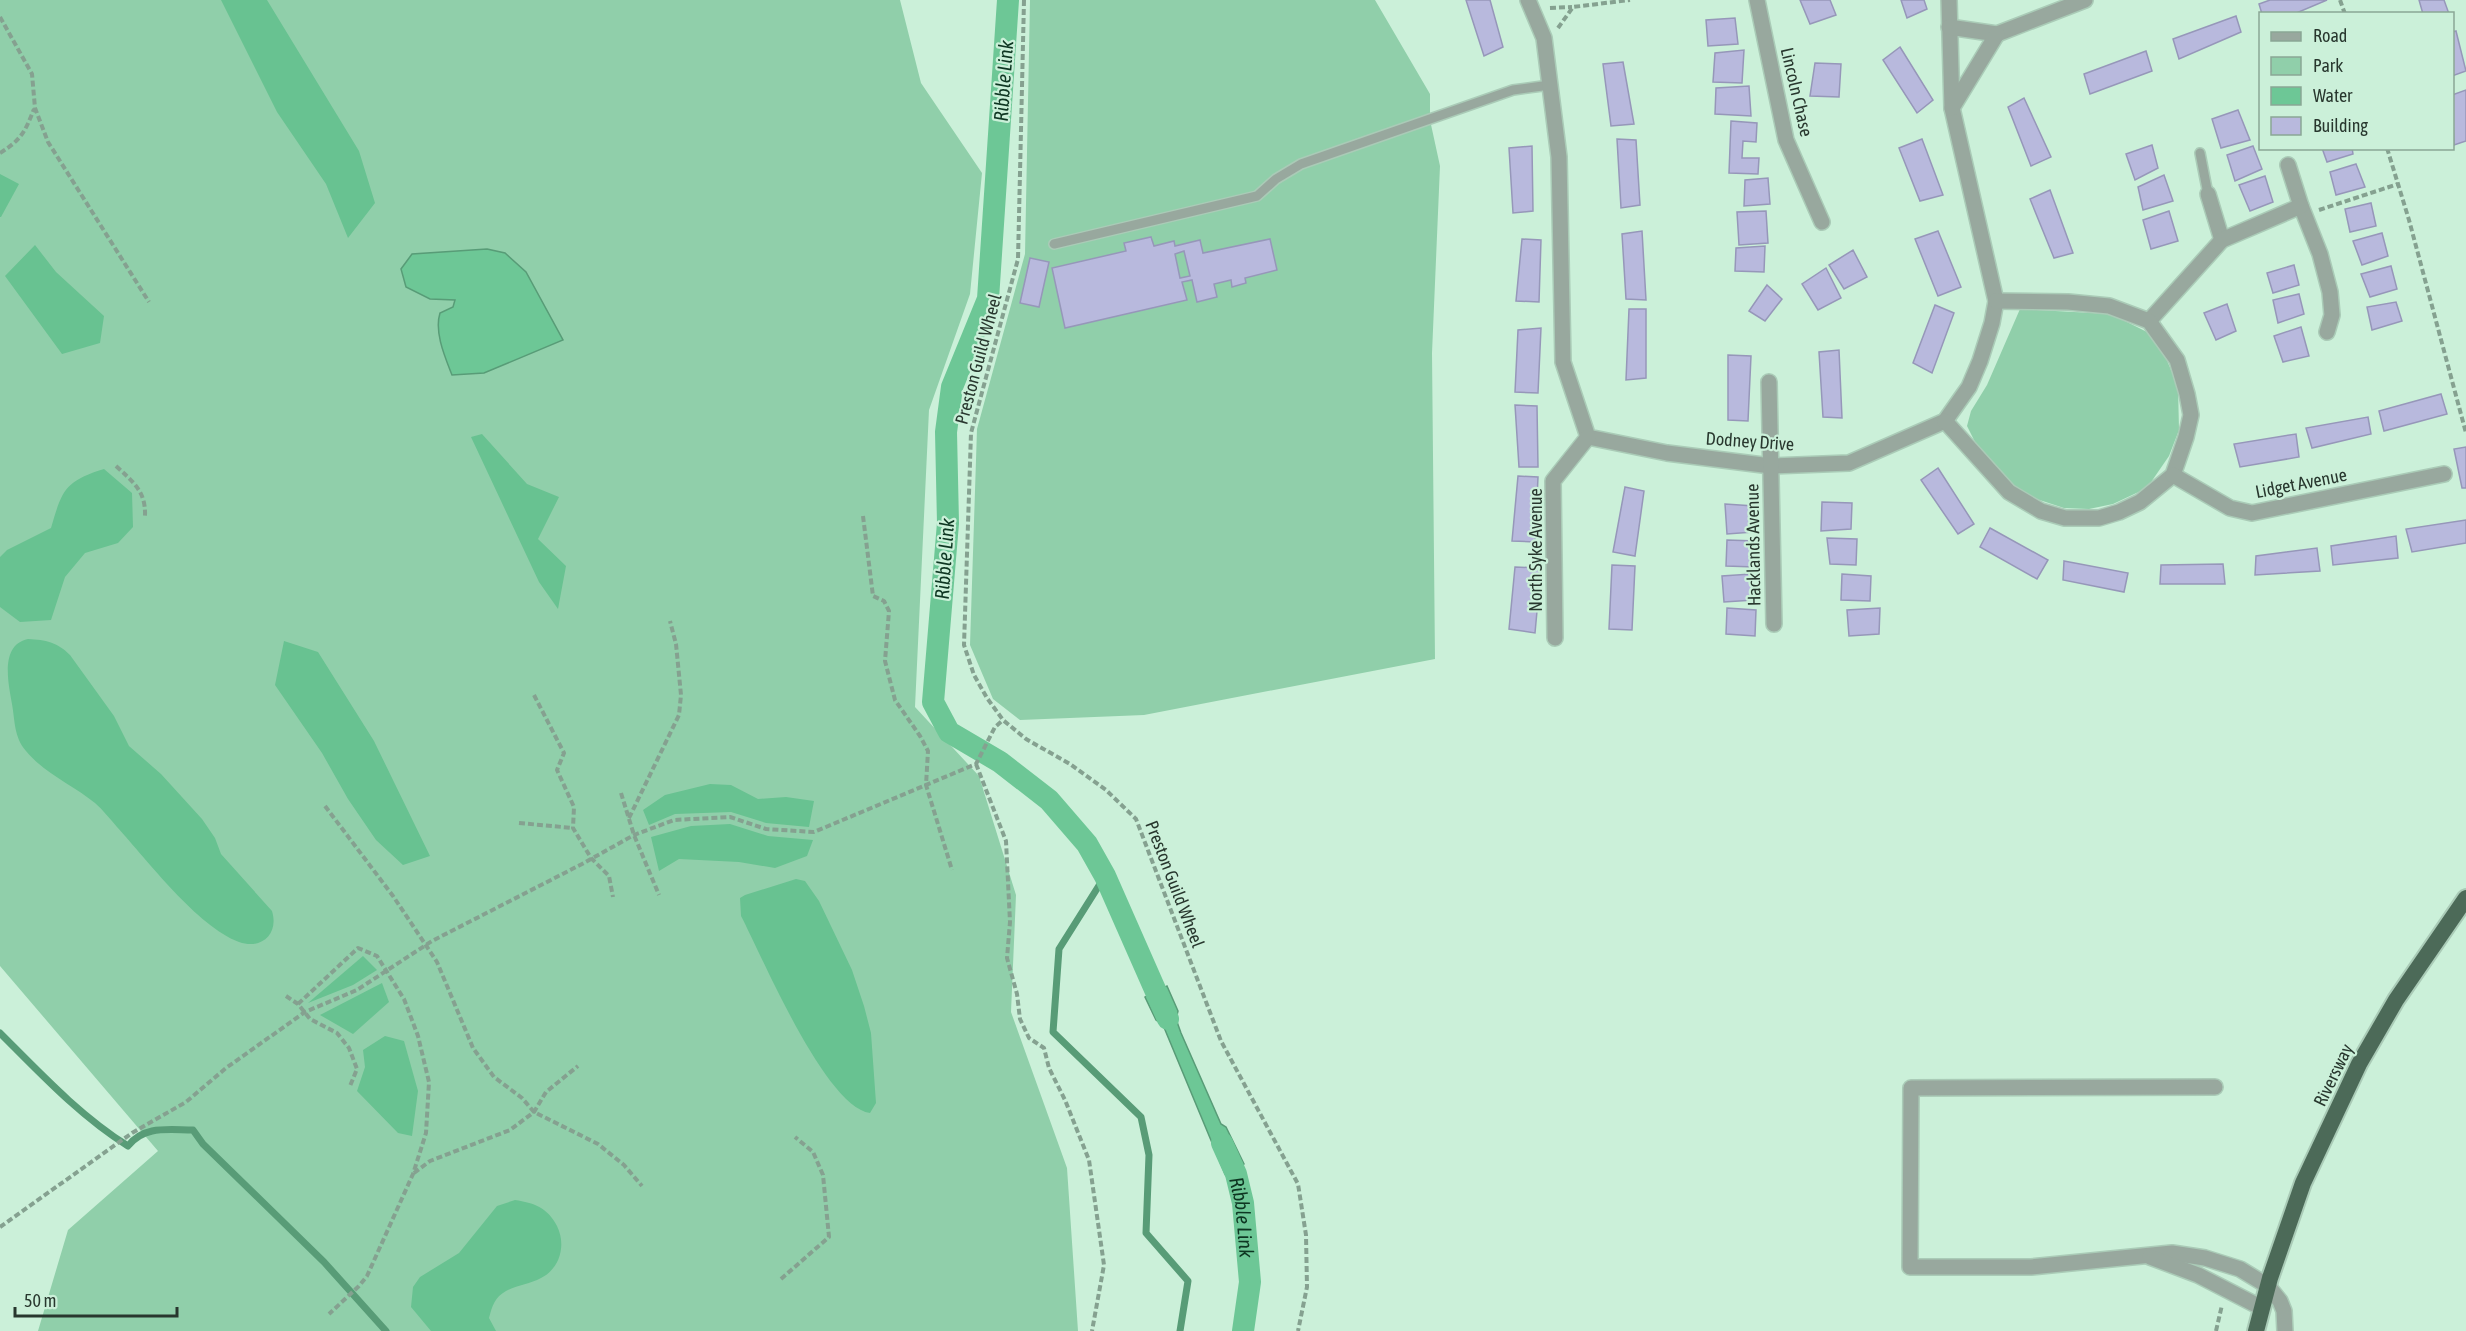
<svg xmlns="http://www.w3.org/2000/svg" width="2466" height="1331" font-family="'Asap Condensed',sans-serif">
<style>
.green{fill:#90cfaa}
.forest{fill:#68c291}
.water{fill:#6dc796;stroke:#589c77;stroke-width:1.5}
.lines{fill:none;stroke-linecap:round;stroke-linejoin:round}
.stream{stroke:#589c77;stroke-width:7}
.canal{stroke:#6dc796;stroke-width:22}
.building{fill:#b8b9dd;stroke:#9697b9;stroke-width:1.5;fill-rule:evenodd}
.service-casing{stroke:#aacbb7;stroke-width:12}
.minor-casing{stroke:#aacbb7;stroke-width:18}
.trunk-casing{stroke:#aacbb7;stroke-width:20}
.path{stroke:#85a190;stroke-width:4;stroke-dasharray:6 3;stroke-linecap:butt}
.service{stroke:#98a89e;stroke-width:9}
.minor{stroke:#98a89e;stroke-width:15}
.trunk{stroke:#4c6a58;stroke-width:16}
.labels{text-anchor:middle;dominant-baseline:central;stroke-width:4.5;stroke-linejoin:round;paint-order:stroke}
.street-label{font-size:18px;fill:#28372e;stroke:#cbf0d9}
.water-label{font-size:20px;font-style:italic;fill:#0e3622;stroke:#cbf0d9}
</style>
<rect width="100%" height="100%" fill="#cbf0d9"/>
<g class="green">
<polygon points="0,0 900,0 921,83 982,173 970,294 929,410 915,707 979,776 1016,895 1011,1012 1067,1168 1078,1331 38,1331 68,1230 158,1151 0,966"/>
<polygon points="1030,0 1375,0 1430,94 1430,120 1440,166 1432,353 1435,659 1144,715 1020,720 993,699 970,645 977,429 1025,254"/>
<polygon points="2020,309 2111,314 2149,333 2166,358 2178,387 2179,430 2169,456 2147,488 2113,504 2089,509 2064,508 2027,496 1999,473 1975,442 1967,426 1971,411 1987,385"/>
</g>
<g class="forest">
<polygon points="221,0 267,0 359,151 375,203 348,238 326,184 277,112"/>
<polygon points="0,174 19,184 1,217 0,217"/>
<polygon points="35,245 56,272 104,316 100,343 62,354 5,276"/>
<polygon points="482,434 527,484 559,497 538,539 566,566 558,609 539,582 471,437"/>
<path d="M104 469 132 493 133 527 118 543 85 553 65 577 51 620 20 622 0 607V557L7 550 51 528C62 490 65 481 104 469Z"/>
<path d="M28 639C46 640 57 642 70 655L114 716 129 746 161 774 202 819 215 838 221 854 272 911C279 934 262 950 239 942 197 926 148 861 117 827 110 819 103 810 95 803 73 785 45 774 26 751 14 737 15 721 12 704 8 682 0 645 28 639Z"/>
<polygon points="284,641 318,652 374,741 430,856 403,865 376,840 348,799 322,753 275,685"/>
<polygon points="710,784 731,785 758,799 786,797 814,801 809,827 766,823 731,812 675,814 649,825 643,810 665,795"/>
<polygon points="730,824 768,836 813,840 807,856 775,868 739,862 679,859 659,871 651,837 691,826"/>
<path d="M796 879 805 881 819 901 852 970 864 1006 871 1033 876 1103 870 1113C825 1107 762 956 741 916L740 898 745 895Z"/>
<polygon points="363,956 377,970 353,985 308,1003"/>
<polygon points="382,983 389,1002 353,1034 320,1015"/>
<polygon points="385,1036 404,1041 418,1091 412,1136 398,1133 357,1091 365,1067 363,1050"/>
<path d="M515 1200C534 1203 547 1207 557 1226 566 1244 561 1268 541 1278 530 1284 517 1285 506 1291 495 1297 492 1306 489 1318L496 1331H431L411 1307 413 1287 420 1277 459 1253 497 1206Z"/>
</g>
<g class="water">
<path d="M487 249 505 253 526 272 563 340 484 373 452 375C445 357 434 332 440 313L453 307 455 300 430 299 406 287 401 269 412 254Z"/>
<polygon points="1167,986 1178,1011 1176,1019 1181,1033 1221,1124 1226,1127 1244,1164 1225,1174 1163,1025 1156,1020 1145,997"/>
</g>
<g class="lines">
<g class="stream">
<polyline points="1105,876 1059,949 1053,1032 1141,1117 1149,1155 1146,1233 1188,1281 1180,1331"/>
<path d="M0 1033C40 1073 80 1116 128 1146 144 1125 169 1130 193 1130L203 1144 324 1262 386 1331"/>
</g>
<g class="canal">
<polyline points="1008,0 988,299 952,387 946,432 948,523 933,702 949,732 1000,762 1049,800 1087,844 1105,876 1168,1019"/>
<path id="s1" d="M1222 1143 1236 1174 1243 1203 1250 1282 1243 1331"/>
</g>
</g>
<g class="building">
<polygon points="1466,0 1490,0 1503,47 1484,56"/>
<polygon points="1800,0 1830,0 1836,15 1810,24"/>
<polygon points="1901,0 1924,0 1927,9 1907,18"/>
<polygon points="2270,0 2327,0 2294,14 2262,14 2259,4"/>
<polygon points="2419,0 2444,0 2449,14 2423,14"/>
<polygon points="2236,16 2241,32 2179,59 2173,39"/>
<polygon points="1735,18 1738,44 1708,46 1706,20"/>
<polygon points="2456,31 2466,71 2452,76 2452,32"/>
<polygon points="1900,47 1933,100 1917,113 1883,60"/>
<polygon points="1744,50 1742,83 1713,82 1715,53"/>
<polygon points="2146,51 2152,71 2090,94 2084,74"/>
<polygon points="1623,62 1634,124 1611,126 1603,64"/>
<polygon points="1815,63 1841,64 1839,97 1810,96"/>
<polygon points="1749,86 1751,116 1715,114 1716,88"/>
<polygon points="2466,90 2466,141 2454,145 2452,95"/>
<polygon points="2024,98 2051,157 2031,166 2008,107"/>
<polygon points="2238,110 2250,140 2221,148 2212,119"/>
<polygon points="1731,121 1757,123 1756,142 1743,141 1742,158 1759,158 1758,174 1729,173"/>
<polygon points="1617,139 1636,140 1640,205 1621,208"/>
<polygon points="1922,139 1943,195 1920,201 1899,148"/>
<polygon points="2152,145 2158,168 2135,180 2126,154"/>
<polygon points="1532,146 1533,211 1513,213 1509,148"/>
<polygon points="2253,146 2262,169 2235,181 2227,155"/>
<polygon points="2322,148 2352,148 2353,154 2327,162"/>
<polygon points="2356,164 2365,187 2336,195 2330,172"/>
<polygon points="2164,175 2173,201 2143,210 2138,187"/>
<polygon points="2265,176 2273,202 2250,211 2239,185"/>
<polygon points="1768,178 1770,204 1744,206 1745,180"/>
<polygon points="2050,190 2073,253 2054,258 2030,199"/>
<polygon points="2371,203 2376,226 2350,232 2345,209"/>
<polygon points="1766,211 1768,243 1739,245 1737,212"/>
<polygon points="2169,211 2178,241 2151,249 2143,220"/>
<polygon points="1642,231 1646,300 1626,299 1622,234"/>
<polygon points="1938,231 1961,287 1938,296 1915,239"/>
<polygon points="2382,233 2388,256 2362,265 2353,241"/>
<path d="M1151 237 1154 246 1174 241 1175 246 1200 240 1203 253 1270 239 1277 270 1245 278 1246 283 1232 287 1231 280 1214 284 1217 297 1197 302 1192 280 1182 282 1187 300 1065 328 1052 268 1126 251 1124 243ZM1184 251 1190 276 1180 278 1175 254Z"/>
<polygon points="1522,239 1541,240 1539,302 1516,301"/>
<polygon points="1765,246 1764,272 1735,271 1736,248"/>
<polygon points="1853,250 1867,277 1844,289 1829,265"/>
<polygon points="1030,258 1049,262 1039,307 1020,303"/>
<polygon points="2294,265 2299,285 2273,293 2267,273"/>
<polygon points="2391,266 2397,289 2370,297 2361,274"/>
<polygon points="1826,268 1841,298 1818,310 1802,284"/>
<polygon points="1767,285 1782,299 1765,321 1749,311"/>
<polygon points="2299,294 2304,314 2278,323 2273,300"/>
<polygon points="2396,302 2402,321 2372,330 2367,307"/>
<polygon points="2227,304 2236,331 2216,340 2204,313"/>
<polygon points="1935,305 1954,313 1932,373 1913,363"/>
<polygon points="1629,309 1646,309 1646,378 1626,380"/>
<polygon points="2301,327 2309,356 2283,362 2274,336"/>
<polygon points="1541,328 1538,393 1515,392 1518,330"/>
<polygon points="1839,350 1842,418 1823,417 1819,352"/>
<polygon points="1728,355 1751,356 1748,421 1728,420"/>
<polygon points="2441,394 2447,414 2384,431 2379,411"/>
<polygon points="1515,405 1537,406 1538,467 1519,467"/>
<polygon points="2368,417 2371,434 2312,448 2306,428"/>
<polygon points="2296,434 2299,457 2240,467 2234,444"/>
<polygon points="2466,447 2466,488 2462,488 2454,449"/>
<polygon points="1938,468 1974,524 1958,534 1921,480"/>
<polygon points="1518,476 1538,477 1535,542 1512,541"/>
<polygon points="1625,487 1644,491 1635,556 1613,552"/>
<polygon points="1822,502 1852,503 1851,529 1821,531"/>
<polygon points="1725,504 1754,506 1753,532 1727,534"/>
<polygon points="2466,520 2466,543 2412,552 2406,529"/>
<polygon points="1990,528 2048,560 2037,579 1980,547"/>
<polygon points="2396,536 2398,558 2333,565 2331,546"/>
<polygon points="1827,538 1857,539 1856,565 1830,564"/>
<polygon points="1727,540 1756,541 1755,567 1726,566"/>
<polygon points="2317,548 2320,571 2255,575 2256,556"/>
<polygon points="2064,561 2128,573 2124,592 2063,580"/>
<polygon points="2223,564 2225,584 2160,584 2161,565"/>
<polygon points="1612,565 1635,566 1632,630 1609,629"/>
<polygon points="1515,567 1541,568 1535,633 1509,629"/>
<polygon points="1751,574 1754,600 1724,602 1722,576"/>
<polygon points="1842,574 1871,576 1870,601 1841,600"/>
<polygon points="1727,608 1756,610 1755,636 1726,634"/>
<polygon points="1880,608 1879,634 1849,636 1847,610"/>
</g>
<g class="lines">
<defs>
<g id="service">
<polyline points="2200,153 2208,194"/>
<polyline points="1054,244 1257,196 1276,179 1301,164 1513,90 1550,85"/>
</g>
<g id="minor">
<polyline points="1528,0 1544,38 1559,157 1563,362 1588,437 1667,453 1771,466 1849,463 1945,421 1969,387 1980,361 1992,323 1996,301 1952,108 1949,0"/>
<polyline points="1757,0 1786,140 1822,222"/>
<polyline points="1949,27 1997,34 2085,0"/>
<polyline points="1952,108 1997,34"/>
<polyline points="2288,165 2301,206 2320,254 2330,292 2332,315 2327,332"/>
<polyline points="2208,194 2222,240"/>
<polyline points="2149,321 2222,240 2301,206"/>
<polyline points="1769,382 1774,624"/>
<polyline points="1945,421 2009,492 2041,511 2065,518 2099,518 2119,512 2140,502 2173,475 2186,437 2191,415 2187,394 2177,360 2149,321 2109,306 2068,302 1996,301"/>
<polyline points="2173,475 2230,508 2252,513 2444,474"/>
<polyline points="1555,638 1553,481 1588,437"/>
<polyline points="2215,1087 1911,1088 1910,1267 2031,1267 2172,1253 2205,1258 2240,1269 2268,1286 2280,1301 2284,1311 2285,1331"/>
<polyline points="2150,1257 2198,1275 2262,1308"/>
</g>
<polyline id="trunk" points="2256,1331 2270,1278 2303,1183 2359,1064 2396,1000 2466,898"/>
</defs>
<use href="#service" class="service-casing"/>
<use href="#minor" class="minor-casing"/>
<use href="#trunk" class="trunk-casing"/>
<g class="path">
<polyline points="1024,0 1018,259 971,433 964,645 974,675 987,698 1003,720 1026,739 1070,764 1106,790 1136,819 1221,1041 1298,1184 1306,1235 1307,1287 1298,1331"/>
<polyline points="2340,0 2345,14"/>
<polyline points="1550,8 1572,7"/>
<polyline points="0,17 32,74 35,108 48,142 149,302"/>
<polyline points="1558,28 1573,7 1630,0"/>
<polyline points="2387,148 2409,220 2466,433"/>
<path d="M0 153C21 140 25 132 34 109"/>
<polyline points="2319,210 2398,184"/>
<path d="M116 466C133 482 146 491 145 516"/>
<polyline points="863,516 873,596 884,601 889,611 885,661 895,700 920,736 928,751 926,785 952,870"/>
<polyline points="534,695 564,753 557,770 574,807 573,828 591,858 609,876 613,897"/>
<polyline points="976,764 1006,841 1010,922 1007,958 1017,994 1020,1019 1029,1038 1044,1048 1049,1068 1065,1100 1089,1160 1104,1265 1092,1331"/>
<polyline points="621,793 634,835 659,895"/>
<polyline points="325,806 393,896 437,962 473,1048 494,1077 522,1098 534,1112 598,1144 624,1165 642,1186"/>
<polyline points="629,818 679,715 681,695 676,644 670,621"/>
<polyline points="519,823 573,828"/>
<polyline points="286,996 298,1004 310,1019 337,1033 349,1048 357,1069 350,1086"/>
<polyline points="298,1004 358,948 377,956 404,999 418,1036 429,1082 426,1133 413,1174 367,1276 359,1286 329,1314"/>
<polyline points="414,1173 430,1161 510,1130 534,1112 546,1092 578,1066"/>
<polyline points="0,1227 132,1133 186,1102 226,1068 305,1012 357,990 432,941 582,864 634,835 674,820 730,817 766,829 814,832 976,764 995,727 1003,720"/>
<polyline points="781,1279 829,1237 823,1175 813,1152 795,1137"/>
<polyline points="2216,1331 2222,1305"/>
</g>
<use href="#service" class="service"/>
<use href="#minor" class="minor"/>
<use href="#trunk" class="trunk"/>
</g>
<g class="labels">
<g class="street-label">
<text transform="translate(1797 92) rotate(77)">Lincoln Chase</text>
<text transform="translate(978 359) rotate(-75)">Preston Guild Wheel</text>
<text transform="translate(1750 441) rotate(4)">Dodney Drive</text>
<text transform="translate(2301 483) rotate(-11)">Lidget Avenue</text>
<text transform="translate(1753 545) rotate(-91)">Hacklands Avenue</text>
<text transform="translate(1535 550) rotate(-90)">North Syke Avenue</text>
<text transform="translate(1175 884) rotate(69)">Preston Guild Wheel</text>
<text transform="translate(2333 1075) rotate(-64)">Riversway</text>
</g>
<g class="water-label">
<text transform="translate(1003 81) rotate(-86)">Ribble Link</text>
<text transform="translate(944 559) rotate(-86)">Ribble Link</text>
<text stroke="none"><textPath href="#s1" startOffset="78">Ribble Link</textPath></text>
</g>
</g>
<rect x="2259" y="12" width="195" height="138" fill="#cbf0d9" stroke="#8aa695" stroke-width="1.5"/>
<rect x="2271" y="32" width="30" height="9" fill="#98a89e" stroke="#8aa695" stroke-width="1.5"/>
<text x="2313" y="42" font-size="18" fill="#28372e">Road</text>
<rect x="2271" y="57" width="30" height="18" fill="#90cfaa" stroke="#8aa695" stroke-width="1.5"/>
<text x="2313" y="72" font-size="18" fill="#28372e">Park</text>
<rect x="2271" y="87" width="30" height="18" fill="#6dc796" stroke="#8aa695" stroke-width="1.5"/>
<text x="2313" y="102" font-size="18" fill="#28372e">Water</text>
<rect x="2271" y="117" width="30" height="18" fill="#b8b9dd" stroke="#8aa695" stroke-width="1.5"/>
<text x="2313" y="132" font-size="18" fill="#28372e">Building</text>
<path d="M15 1307v9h162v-9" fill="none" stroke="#28372e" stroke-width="3"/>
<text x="24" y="1307" font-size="18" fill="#28372e" stroke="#cbf0d9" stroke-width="4.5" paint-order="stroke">50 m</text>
</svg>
